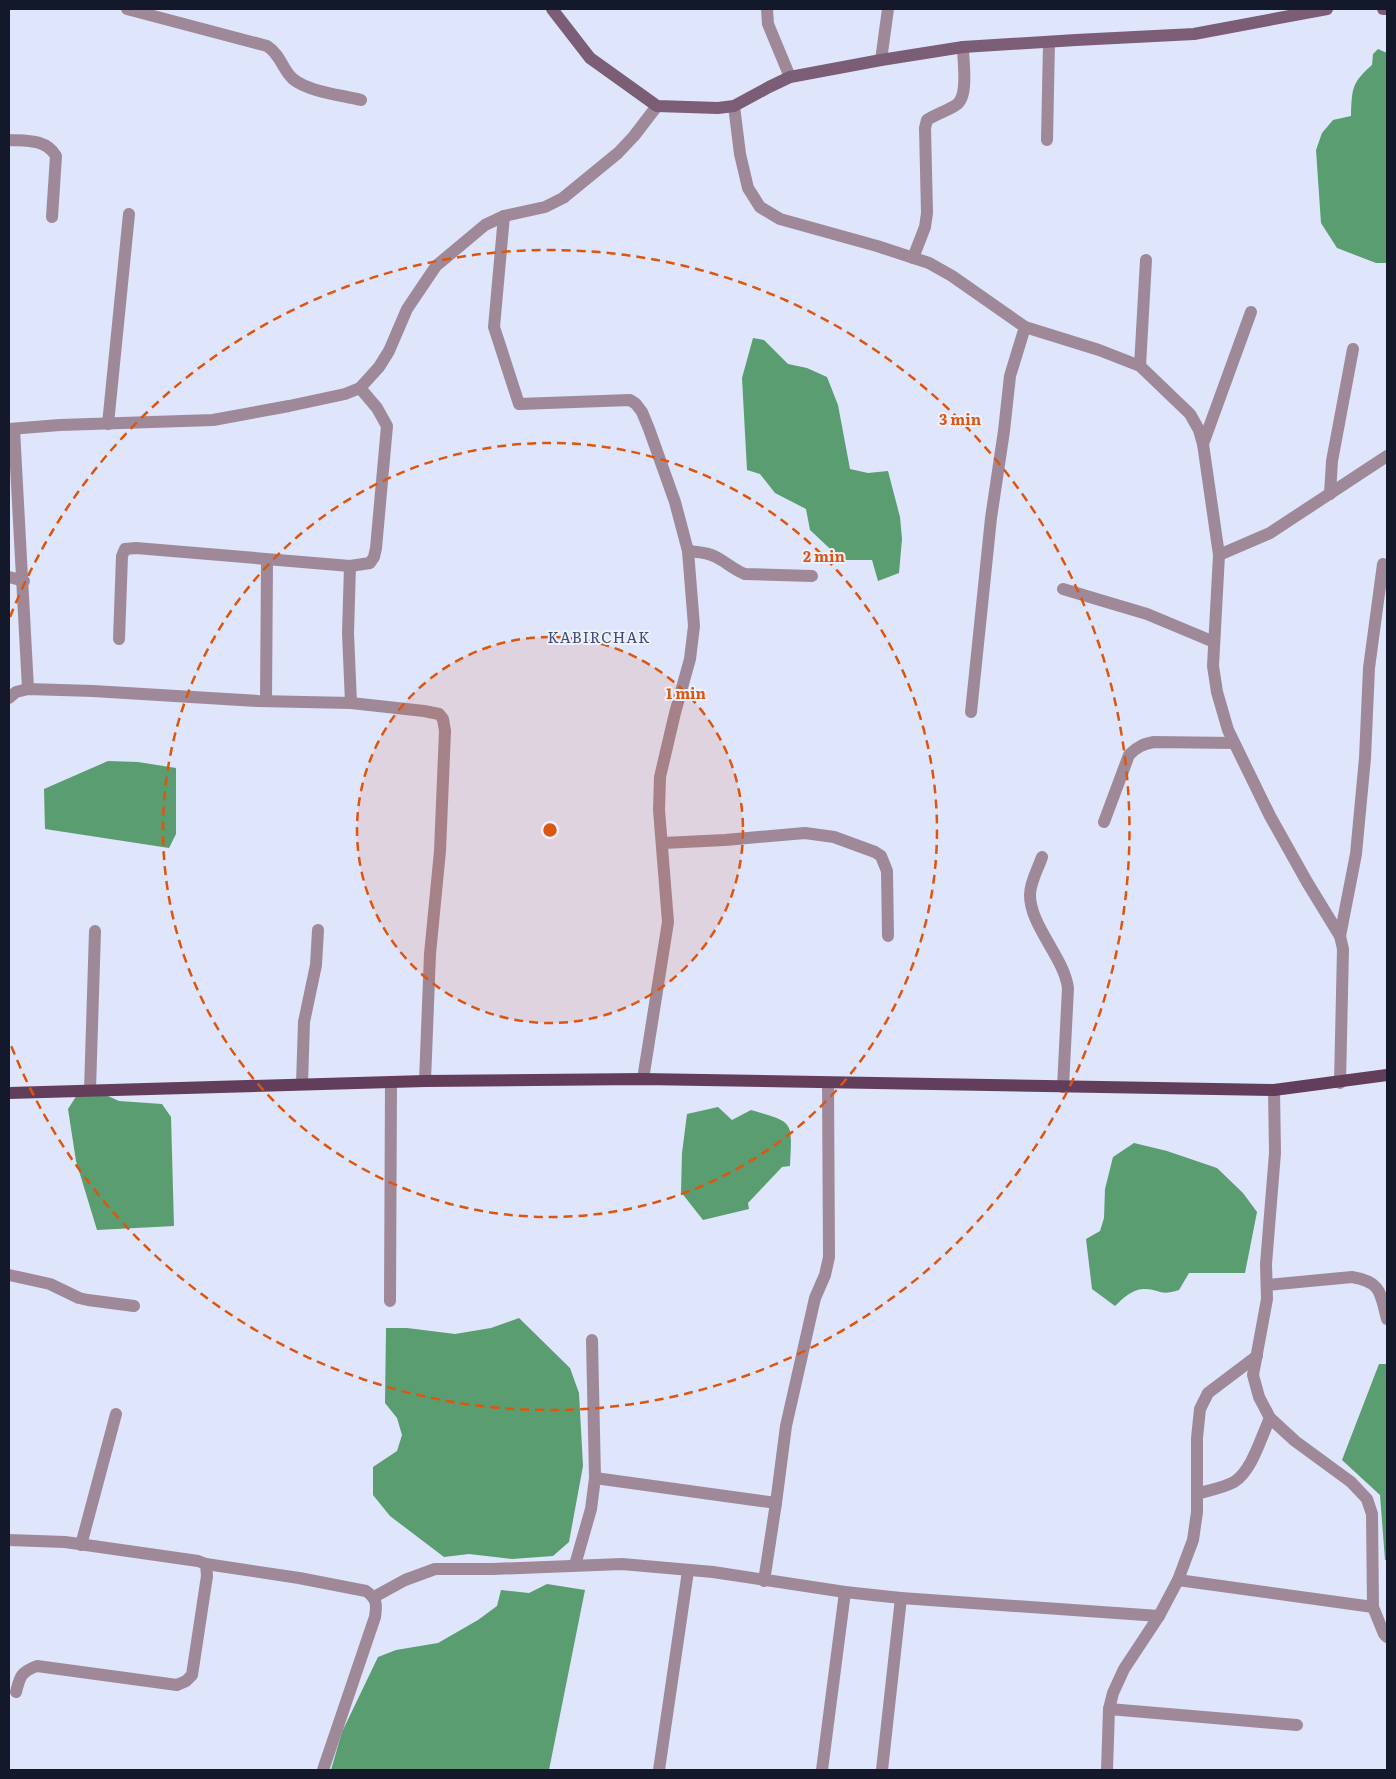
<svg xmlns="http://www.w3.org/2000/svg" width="1396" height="1779" font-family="Literata,serif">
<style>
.water{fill:#5a9d71}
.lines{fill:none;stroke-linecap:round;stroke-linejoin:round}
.minor{stroke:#9f8999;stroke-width:12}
.secondary{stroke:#7b5d75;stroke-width:12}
.primary{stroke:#623e5b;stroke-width:12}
.ring{fill:none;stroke:#dd560e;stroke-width:2.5;stroke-dasharray:9 6}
.labels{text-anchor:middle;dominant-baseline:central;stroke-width:4;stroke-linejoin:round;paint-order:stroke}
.neighbourhood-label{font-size:15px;letter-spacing:1px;fill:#434c7b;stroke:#eff2fe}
.centre{fill:#dd560e;stroke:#eff2fe;stroke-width:2.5}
.ring-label{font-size:15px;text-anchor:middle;font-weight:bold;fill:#dd560e;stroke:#eff2fe;stroke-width:4;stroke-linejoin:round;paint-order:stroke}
</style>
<rect width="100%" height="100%" fill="#dfe5fb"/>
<g class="water">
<path d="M1378 49 1387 53V263H1376L1337 248 1321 223 1316 150 1322 133 1333 120 1351 116C1352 90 1351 83 1372 65L1373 54Z"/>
<polygon points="753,338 764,340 788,364 807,368 827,377 838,405 850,469 868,473 888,471 900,517 902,539 899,573 878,581 872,560 842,560 810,530 806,509 775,493 760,474 747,470 742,378"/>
<polygon points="108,761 138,762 176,768 176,834 169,848 45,829 44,789"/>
<polygon points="99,1092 119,1101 162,1104 171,1117 174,1226 97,1230 76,1161 68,1109 77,1095"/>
<path d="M718 1107 732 1120 751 1110C795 1123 792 1120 790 1166L782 1167 748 1203 749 1209 703 1220 681 1192 682 1153 687 1114Z"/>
<path d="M1134 1143 1167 1151 1217 1168 1243 1193 1257 1212 1245 1273H1189L1179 1290C1160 1296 1162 1290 1145 1289 1133 1288 1122 1299 1115 1306L1092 1289 1086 1239 1100 1231 1104 1218 1105 1189 1113 1157Z"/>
<polygon points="519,1318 570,1368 579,1393 583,1466 569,1542 553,1556 512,1559 469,1554 444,1557 390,1516 373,1495 373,1467 397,1451 402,1435 397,1418 385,1403 386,1328 407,1328 455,1334 491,1328"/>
<polygon points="1379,1364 1387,1364 1387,1560 1385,1560 1380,1495 1342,1460"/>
<polygon points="547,1584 585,1590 549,1770 331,1770 342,1732 378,1657 396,1650 438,1643 478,1620 497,1606 501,1590 529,1593"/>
</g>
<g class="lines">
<g class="minor">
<path d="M127 9 267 46C281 55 282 69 293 79 309 92 342 95 361 100"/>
<polyline points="767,9 768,24 790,77"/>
<polyline points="881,60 888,9"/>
<polyline points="734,106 740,154 748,188 760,207 780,219 877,246 929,263 952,276 1025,327 1099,350 1140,366 1190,414 1199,430 1203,444 1219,555 1213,666 1217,692 1228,730 1270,816 1307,882 1340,936 1343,949 1340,1083"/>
<path d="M9 140C27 141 46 139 56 156L52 217"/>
<polyline points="1047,140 1049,42"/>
<polyline points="504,216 494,327 519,404 630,400 636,404 642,412 649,429 675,502 688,551 694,626 690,659 675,713 660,777 659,810 668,922 643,1079"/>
<path d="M913 258 925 227 927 213 925 128 927 120C936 114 947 111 956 105 969 97 963 62 963 47"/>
<polyline points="1140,366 1146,260"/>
<polyline points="108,424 129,214"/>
<polyline points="9,429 60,425 213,420 289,406 345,394 360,388 379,367 389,351 407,309 436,266 485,225 504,216 545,207 563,198 618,153 634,136 657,106"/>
<path d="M14 429C18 516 24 602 28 689"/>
<polyline points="1203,444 1251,312"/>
<polyline points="1330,494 1332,461 1353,349"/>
<path d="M688 551C697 552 707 552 716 557 726 562 734 570 745 574L812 576"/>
<polyline points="1219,555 1270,533 1387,456"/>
<polyline points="350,566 348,633 351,703"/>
<polyline points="9,577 24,581"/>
<polyline points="1063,589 1147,614 1214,642"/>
<polyline points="119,639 122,556 125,549 136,548 350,566 370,563 374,557 376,548 387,426 377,408 360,388"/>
<polyline points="9,698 16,692 28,689 93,691 258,701 351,703 424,711 439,714 443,719 445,731 440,851 430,954 425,1081"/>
<polyline points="266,701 267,560"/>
<polyline points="971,712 991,518 1004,431 1010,376 1025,327"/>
<path d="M1104 822 1129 755C1137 747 1143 744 1154 742L1234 743"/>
<polyline points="663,843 725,840 805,833 834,837 875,852 881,856 887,871 888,936"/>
<path d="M1042 857C1038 869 1030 882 1030 895 1030 926 1064 957 1068 988L1063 1087"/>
<polyline points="1340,936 1356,854 1365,758 1369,668 1383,564"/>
<polyline points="302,1084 304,1022 316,965 318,930"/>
<polyline points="90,1090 95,931"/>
<polyline points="1274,1090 1275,1153 1266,1264 1267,1299 1253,1375 1259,1397 1270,1418 1295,1441 1351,1482 1367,1499 1372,1514 1373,1607 1384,1634 1387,1637"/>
<polyline points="9,1275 50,1284 79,1298 88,1300 134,1306"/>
<path d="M1267 1285 1352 1277C1382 1282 1380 1293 1387 1319"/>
<polyline points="390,1301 391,1082"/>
<polyline points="595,1478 776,1503"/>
<path d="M1197 1494C1209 1490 1223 1488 1234 1482 1252 1471 1261 1437 1270 1418"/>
<path d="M9 1540 65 1542 198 1561 206 1564 207 1576 192 1675 186 1681 177 1685 37 1666C21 1672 20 1676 16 1692"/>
<polyline points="81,1545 116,1414"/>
<path d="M206 1564 299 1578 366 1591C377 1599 377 1604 375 1617L323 1770"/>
<polyline points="575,1565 591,1509 595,1478 592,1340"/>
<polyline points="1178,1580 1373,1607"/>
<polyline points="764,1581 776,1503 786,1426 815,1298 825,1275 829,1257 828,1083"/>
<polyline points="374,1597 405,1580 435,1569 493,1569 622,1564 713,1572 845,1592 901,1598 1159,1616"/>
<polyline points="1109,1709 1297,1725"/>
<polyline points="659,1770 688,1571"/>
<polyline points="822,1770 845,1592"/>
<polyline points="882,1770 901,1598"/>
<polyline points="1107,1770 1109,1709 1113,1693 1124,1669 1159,1616 1178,1580 1193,1540 1197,1512 1197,1438 1200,1409 1208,1393 1257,1356"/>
</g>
<g class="secondary">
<polyline points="552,9 590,58 657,106 718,108 734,106 769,87 790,77 881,60 963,47 1076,40 1194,34 1327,9"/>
<polyline points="1383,9 1387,9"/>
</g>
<polyline class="primary" points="9,1093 425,1081 643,1079 1274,1090 1387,1075"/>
</g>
<circle cx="550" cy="830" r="193" fill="#dd560e" fill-opacity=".12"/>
<g class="ring">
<circle cx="550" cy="830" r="193"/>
<circle cx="550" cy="830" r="387"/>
<path d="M10 617A580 580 0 1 1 10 1043"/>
</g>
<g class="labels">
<g class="neighbourhood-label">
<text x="599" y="636">KABIRCHAK</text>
</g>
</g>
<circle cx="550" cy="830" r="8" class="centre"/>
<g class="ring-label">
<text x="960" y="425">3 min</text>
<text x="824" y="562">2 min</text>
<text x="686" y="699">1 min</text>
</g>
<rect width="1396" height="1779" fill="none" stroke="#14182b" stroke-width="20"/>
</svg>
